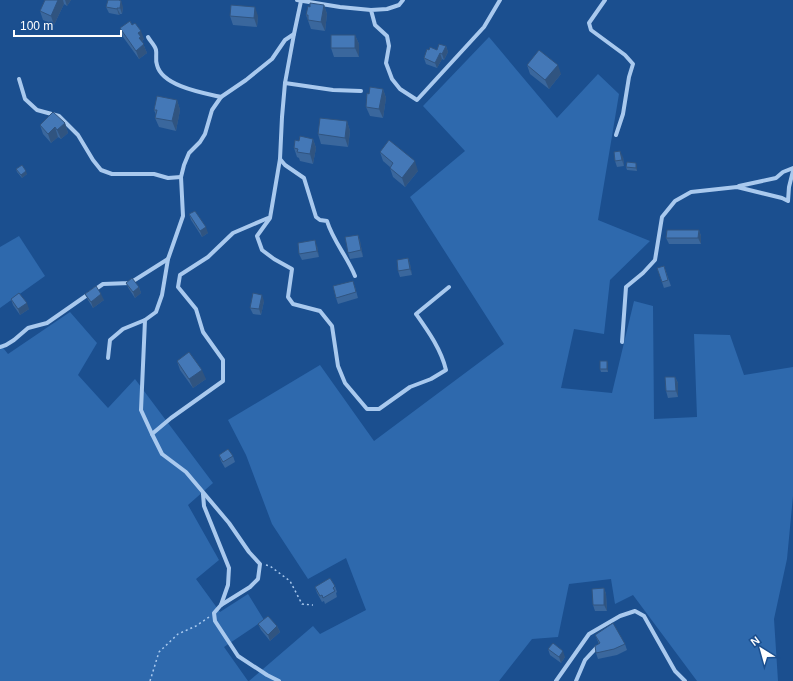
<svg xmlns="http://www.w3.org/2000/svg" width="793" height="681" font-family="Helvetica,sans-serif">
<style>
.green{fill:#2e69ad}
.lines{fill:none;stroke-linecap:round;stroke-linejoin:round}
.path{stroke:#a9c9ee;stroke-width:1.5;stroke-dasharray:2 3;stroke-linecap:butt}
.minor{stroke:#a9c9ee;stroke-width:4}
.wall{fill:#3a679d}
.shaded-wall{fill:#305480}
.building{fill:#4478b7;stroke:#305480}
</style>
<rect width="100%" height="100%" fill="#1b4f8f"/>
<g class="green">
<polygon points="489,37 557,118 598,74 619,94 598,220 650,241 610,280 604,334 574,329 561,388 612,393 634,301 653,306 654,419 697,417 694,334 730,335 744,375 793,367 793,496 787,559 774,619 778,681 697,681 633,595 615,604 611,579 569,584 558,637 532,639 499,681 249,681 313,626 320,634 366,610 346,558 308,579 272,524 246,455 228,420 320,365 374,441 504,344 410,197 465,151 423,106"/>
<polygon points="19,236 45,276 0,308 0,247"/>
<polygon points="70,312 97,343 78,375 108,408 135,379 213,483 188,505 219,560 196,579 220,612 248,594 264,620 224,647 248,681 0,681 0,344 8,354"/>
</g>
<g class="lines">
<g class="path">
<polyline points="266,565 270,566 290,581 302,604 313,605"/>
<polyline points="150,681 159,652 178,634 196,626 209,617"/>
</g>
<g class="minor">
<polyline points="297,0 340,7 371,10"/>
<polyline points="403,0 399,5 387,9 371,10 375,25 387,36 389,46 386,63 392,79 400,89 417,100 484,27 500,0"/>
<polyline points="605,0 589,23 591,30 625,55 633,64 629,77 623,114 616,135"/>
<path d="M294 34 285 83 282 117 280 159 270 218 257 236 262 250 274 259 292 269 288 297 293 304 320 311 332 326 338 366 345 383 367 409H379L410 387 431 379 446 370C441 349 428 331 416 314L449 287"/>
<path d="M148 37C150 41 155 45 156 50 157 55 155 60 157 65 162 86 203 93 221 97"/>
<polyline points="19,79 25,99 37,110 59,116 78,135 93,160 101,170 112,174 154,174 168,178 181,177"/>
<polyline points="285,83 333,90 361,91"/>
<path d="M280 159 285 165 304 178 316 217 320 220 327 221C333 241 347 256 355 276"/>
<polyline points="739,186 776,178 783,172 793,168"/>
<polyline points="622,342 626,287 643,273 655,260 662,217 675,201 691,192 737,187 782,198 788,201 789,187 793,171"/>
<polyline points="0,347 6,345 14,340 28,328 47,323 103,284 130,283 168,259"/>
<polyline points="108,358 110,340 123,329 145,320"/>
<polyline points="152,434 171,418 223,381 223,360 203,332 196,309 178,287 180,275 208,257 233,233 268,218"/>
<polyline points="203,494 204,506 229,568 228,585 221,605"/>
<polyline points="279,681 267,675 238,656 215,621 214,613 221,605 250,587 258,579 260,564 249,552 229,523 186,472 162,454 152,434 141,410 145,320 156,312 162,295 168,259 183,216 181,177 184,165 189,153 200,142 205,134 212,110 221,97 246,80 272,59 285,40 294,34 301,1"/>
<polyline points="556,681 589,634 620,616 635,611 644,616 675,671 685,681"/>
<polyline points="576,681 585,660 597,647"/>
</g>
</g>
<g class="wall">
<polygon points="45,0 71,0 67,6 64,4 54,25 43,20 40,11"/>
<polygon points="324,5 327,14 325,31 311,29 306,15 310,7"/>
<polygon points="106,7 123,7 122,14 120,14 119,15 109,13"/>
<polygon points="230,16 258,16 257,27 233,25"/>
<polygon points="120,28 144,39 142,41 147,53 139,59 123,37"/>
<polygon points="355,35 359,44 359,57 334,57 331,48"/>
<polygon points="446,46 448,52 444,60 442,59 437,68 426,64 424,58 429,50 437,50"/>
<polygon points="527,65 561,74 549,89 530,74"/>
<polygon points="383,89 386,98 383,118 370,116 366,107"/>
<polygon points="177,100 180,110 176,131 159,127 155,118 156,115 154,110"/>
<polygon points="347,121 350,131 348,147 321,144 318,134"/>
<polygon points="65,123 68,133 61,139 58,137 51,143 43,134 40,125"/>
<polygon points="313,139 316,148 313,164 300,161 299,158 297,157 294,148 299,141"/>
<polygon points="380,152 418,171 405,187 393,177 390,168 390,167 383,161"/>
<polygon points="623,157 624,166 617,167 615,161"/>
<polygon points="637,166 637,171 627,170 626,167"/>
<polygon points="16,169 27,174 22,178 17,172"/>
<polygon points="189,214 208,233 202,237 191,220"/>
<polygon points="699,230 701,236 701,244 669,244 666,238"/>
<polygon points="358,235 360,241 363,257 350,259 348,253"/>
<polygon points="317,246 319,257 302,260 299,254"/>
<polygon points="408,258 410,264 412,275 400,277 398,271"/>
<polygon points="664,266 671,286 664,288 657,268"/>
<polygon points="126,283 139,287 141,293 135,298 129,289"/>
<polygon points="355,287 358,298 338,304 336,298"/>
<polygon points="85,294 104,300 93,308 88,300"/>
<polygon points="11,299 29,309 20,315 13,305"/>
<polygon points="264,301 261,315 253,314 250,308"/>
<polygon points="177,361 206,379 193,388 180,370"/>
<polygon points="607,361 608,365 608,372 601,372 600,369"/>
<polygon points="675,377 678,383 678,397 668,398 666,391"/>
<polygon points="219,455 233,456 235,462 225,468 221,461"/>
<polygon points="335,586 337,592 336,593 337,597 325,604 324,601 322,602 317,593 315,587"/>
<polygon points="604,588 606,594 607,611 595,611 593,605"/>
<polygon points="258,624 277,626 280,632 270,641 261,630"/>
<polygon points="595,635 625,644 627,650 617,655 598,659 596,653 599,644"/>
<polygon points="548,649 565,657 561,663 550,655"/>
</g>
<g class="shaded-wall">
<polygon points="58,0 63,0 64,4 54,25 51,16"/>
<polygon points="65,0 71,0 67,6"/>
<polygon points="119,0 121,0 123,7 122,14 120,8"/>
<polygon points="324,5 327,14 325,31 321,22"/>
<polygon points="255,7 258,16 257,27 254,18"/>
<polygon points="117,8 120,14 119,15 117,9"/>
<polygon points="141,31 144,39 142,41 147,53 139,59 136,51 138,33"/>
<polygon points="355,35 359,44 359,57 355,48"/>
<polygon points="446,46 448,52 444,60 442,54"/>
<polygon points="440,53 442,59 437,68 435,63"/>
<polygon points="558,65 561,74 549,89 545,80"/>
<polygon points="383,89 386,98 383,118 379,109"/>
<polygon points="177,100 180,110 176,131 172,121"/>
<polygon points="347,121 350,131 348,147 345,138"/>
<polygon points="65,123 68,133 61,139 57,130"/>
<polygon points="55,127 58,137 51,143 48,134"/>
<polygon points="313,139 316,148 313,164 310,154"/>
<polygon points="620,151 623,157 624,166 622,160"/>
<polygon points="415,161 418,171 405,187 402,178"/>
<polygon points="636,163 637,166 637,171 636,168"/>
<polygon points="26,171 27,174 22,178 21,175"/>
<polygon points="206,227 208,233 202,237 200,231"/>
<polygon points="699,230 701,236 701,244 698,238"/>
<polygon points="358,235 360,241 363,257 361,250"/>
<polygon points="315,240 317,246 319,257 317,251"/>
<polygon points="408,258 410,264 412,275 410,269"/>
<polygon points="139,287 141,293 135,298 133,292"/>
<polygon points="101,294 104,300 93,308 91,302"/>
<polygon points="262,295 264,301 261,315 259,309"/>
<polygon points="27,303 29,309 20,315 18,309"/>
<polygon points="607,361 608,365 608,372 607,369"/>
<polygon points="202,370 206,379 193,388 189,379"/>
<polygon points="675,377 678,383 678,397 676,391"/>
<polygon points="604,588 606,594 607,611 604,605"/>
<polygon points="277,626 280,632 270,641 268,635"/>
<polygon points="563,651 565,657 561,663 559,657"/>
</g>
<g class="building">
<polygon points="45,0 58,0 51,16 40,11"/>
<polygon points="108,0 119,0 121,1 120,8 117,8 117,9 106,7"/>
<polygon points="310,3 324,5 321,22 308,20 308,15 306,15 308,6 310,7"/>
<polygon points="231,5 255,7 254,18 230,16"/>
<polygon points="130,21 132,25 135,23 141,31 138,33 141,37 139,38 144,44 136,51 120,28"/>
<rect x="331" y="35" width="24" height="13"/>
<polygon points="439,44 446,46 442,54 440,53 435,63 424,58 427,49 429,50 430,47 437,50"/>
<polygon points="539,50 558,65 545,80 527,65"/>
<polygon points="370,87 383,89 379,109 366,107 367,93 369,94"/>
<polygon points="157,96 177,100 172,121 155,118 157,110 154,110"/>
<polygon points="53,112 65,123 57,130 55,127 48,134 40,125"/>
<polygon points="320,118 347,121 345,138 318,134"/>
<polygon points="300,136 313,139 310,154 297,152 298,149 294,148 295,140 299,141"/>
<polygon points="389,140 415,161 402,178 390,168 393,163 380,152"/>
<polygon points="620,151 622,160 615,161 614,152"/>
<polygon points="627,162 636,163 636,168 626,167"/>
<polygon points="22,165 26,171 21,175 16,169"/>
<polygon points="195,211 206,227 200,231 189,214"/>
<polygon points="667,230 699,230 698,238 666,238"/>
<polygon points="358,235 361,250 348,253 345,237"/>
<polygon points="315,240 317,251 299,254 298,243"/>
<polygon points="408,258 410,269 398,271 397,260"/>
<polygon points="664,266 668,280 662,282 657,268"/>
<polygon points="132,278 139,287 133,292 126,283"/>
<polygon points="353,281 356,292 336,298 333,286"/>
<polygon points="96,286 101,294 91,302 85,294"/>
<polygon points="19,293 27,303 18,309 11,299"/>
<polygon points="253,293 262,295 259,309 250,308"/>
<polygon points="189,352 202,370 189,379 177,361"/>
<rect x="600" y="361" width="7" height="8"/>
<polygon points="665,377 675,377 676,391 666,391"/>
<polygon points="228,449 233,456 223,462 219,455"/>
<polygon points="330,578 335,586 333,588 335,591 323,598 322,595 320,596 315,587"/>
<polygon points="604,588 604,605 593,605 592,589"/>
<polygon points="268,616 277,626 268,635 258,624"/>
<polygon points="613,623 625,644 614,649 596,653 595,646 600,643 595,635"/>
<polygon points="553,643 563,651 559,657 548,649"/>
</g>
<g transform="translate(761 649) rotate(323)" stroke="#1b4f8f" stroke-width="3" paint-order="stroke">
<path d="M0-3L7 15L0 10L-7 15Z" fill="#ffffff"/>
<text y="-6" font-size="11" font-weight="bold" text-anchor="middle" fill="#ffffff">N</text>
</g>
<path d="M14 30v6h107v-6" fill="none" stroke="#ffffff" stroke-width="2"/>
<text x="20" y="30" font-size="12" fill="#ffffff" stroke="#1b4f8f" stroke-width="3" paint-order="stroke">100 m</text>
</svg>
